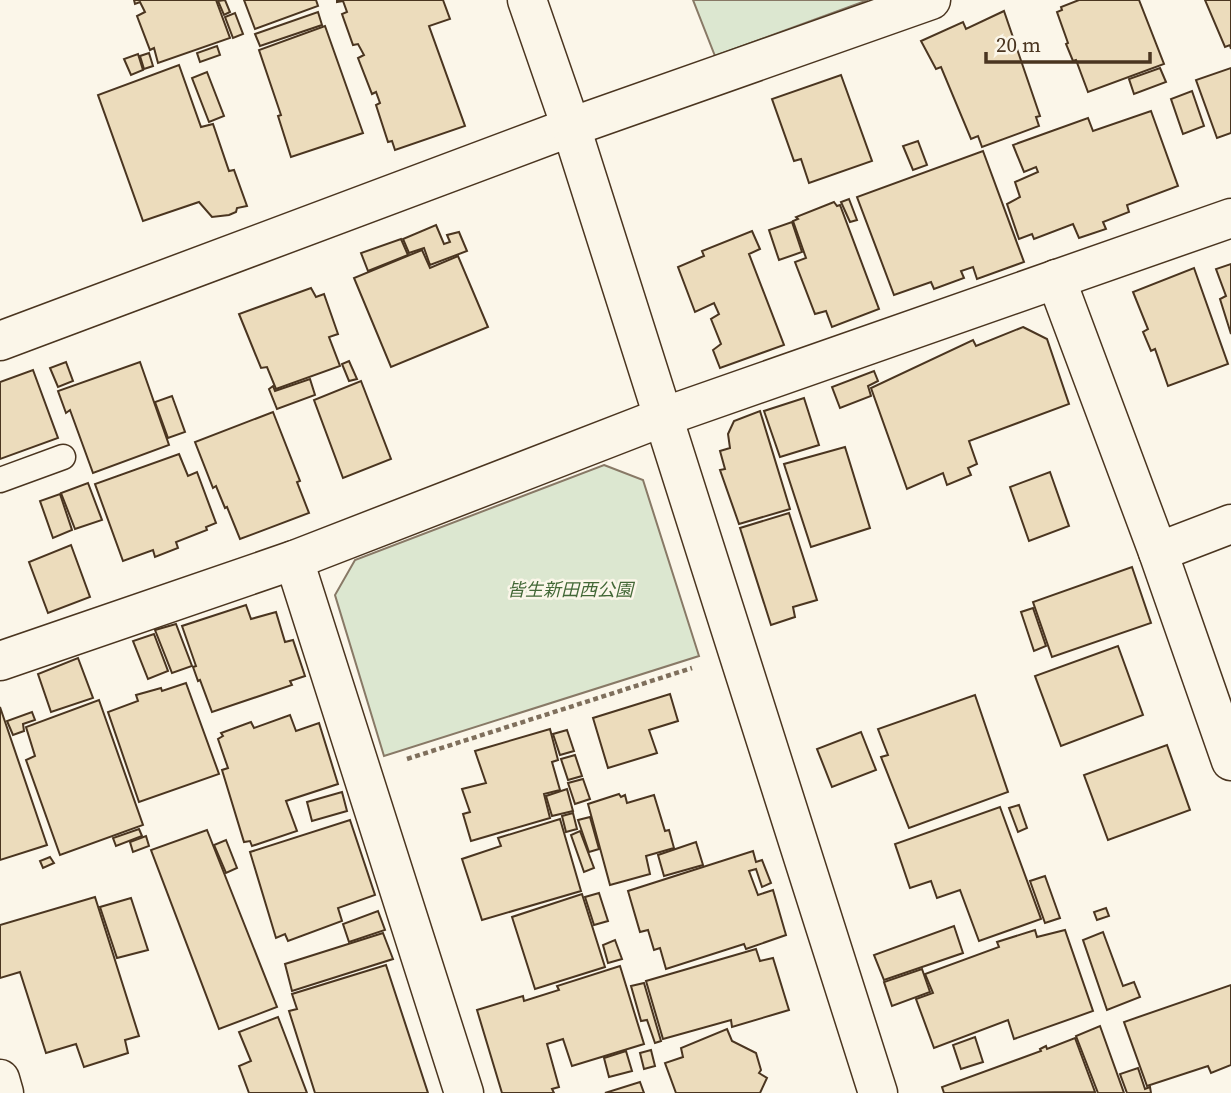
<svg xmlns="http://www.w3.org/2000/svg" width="1231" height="1093" font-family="'Source Serif 4','Noto Sans JP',serif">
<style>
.green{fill:#dce7d0;stroke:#887966;stroke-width:2}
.building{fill:#ecdcbc;stroke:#4a3520;stroke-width:2}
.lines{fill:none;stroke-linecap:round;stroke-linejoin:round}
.lane-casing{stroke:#4a3520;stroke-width:27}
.street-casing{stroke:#4a3520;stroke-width:41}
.secondary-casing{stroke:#4a3520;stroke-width:41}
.path{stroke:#7f6f5c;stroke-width:4.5;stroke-dasharray:5 3.5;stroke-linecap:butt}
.lane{stroke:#fbf6e9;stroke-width:24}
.street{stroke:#fbf6e9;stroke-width:38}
.secondary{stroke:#fbf6e9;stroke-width:38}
.labels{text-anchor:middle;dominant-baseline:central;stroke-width:5;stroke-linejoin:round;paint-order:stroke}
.park-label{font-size:18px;font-style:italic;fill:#436837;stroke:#fbf6e9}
</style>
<rect width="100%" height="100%" fill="#fbf6e9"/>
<g class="green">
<polygon points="693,0 868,0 715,56"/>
<polygon points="604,465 643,480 699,656 384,756 335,595 355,560"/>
</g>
<g class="building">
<polygon points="134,0 216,0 230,38 158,63 154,48 150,50 137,16 145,12 140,2 135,4"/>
<polygon points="225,0 230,12 224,15 218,1"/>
<polygon points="244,0 316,0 318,6 255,29"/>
<polygon points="337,0 443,0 450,19 429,26 465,126 395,150 392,141 388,142 376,105 380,103 376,92 372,94 358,58 364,55 358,44 353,45 342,14 347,12 343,1 337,2"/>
<polygon points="1079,0 1139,0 1164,64 1088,92 1076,60 1073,61 1066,44 1068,43 1057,12 1062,10 1061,7"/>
<polygon points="1205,0 1231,0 1231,49 1230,45 1225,47"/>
<polygon points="1004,11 1040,116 1036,117 1039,126 982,147 978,136 971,139 941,67 936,69 921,41 963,22 966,29"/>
<polygon points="318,12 322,25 260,46 255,34"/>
<polygon points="235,13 243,34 233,38 225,17"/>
<polygon points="325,26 363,133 291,157 278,116 281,115 259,50"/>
<polygon points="217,46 220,55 200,62 197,53"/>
<polygon points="149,53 153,66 144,69 140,56"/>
<polygon points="138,54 143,70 131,75 124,59"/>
<polygon points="179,65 201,127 213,124 229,171 234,170 247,206 237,208 236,212 229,215 212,217 199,202 143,221 98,95"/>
<polygon points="1160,68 1166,82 1134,94 1129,79"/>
<polygon points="1231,68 1231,133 1217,138 1196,80"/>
<polygon points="207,72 224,116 209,122 192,78"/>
<polygon points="841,75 872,161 809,183 801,159 794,161 772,99"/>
<polygon points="1192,91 1204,126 1183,134 1171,99"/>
<polygon points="1151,111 1178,186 1127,205 1129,212 1103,222 1106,229 1079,238 1073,224 1034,239 1032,234 1019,239 1007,204 1020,197 1015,182 1038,172 1036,167 1024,172 1013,145 1088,118 1093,131"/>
<polygon points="918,141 927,165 913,170 903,146"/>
<polygon points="983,151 1024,262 977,279 973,267 961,271 964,278 934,289 931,282 894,295 857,197"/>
<polygon points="849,199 857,220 850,222 841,202"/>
<polygon points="834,202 837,206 840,205 879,309 832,327 826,311 815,314 795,262 806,258 793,221 798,219 796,217"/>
<polygon points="792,222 802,252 779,260 769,230"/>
<polygon points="436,225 444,244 450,242 447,235 459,232 467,251 430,265 424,248 409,253 403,239"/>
<polygon points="752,231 760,249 749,254 784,345 720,368 713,350 721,344 711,319 719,314 714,303 695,312 678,267 704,256 702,251"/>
<polygon points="401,239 408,255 368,271 361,253"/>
<polygon points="422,250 430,268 458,256 488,327 391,367 354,278"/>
<polygon points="1231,264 1231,334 1220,299 1226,296 1216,269"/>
<polygon points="1194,268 1228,364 1168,386 1155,349 1151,351 1143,332 1148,329 1133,292"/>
<polygon points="311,288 316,297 324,294 338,334 329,337 340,366 276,389 267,367 261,368 239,314"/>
<polygon points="1023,327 1047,339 1069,404 969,441 977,464 968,468 971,475 947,485 943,473 907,489 871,388 973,340 976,346"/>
<polygon points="349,361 357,379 349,381 342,364"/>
<polygon points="66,362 73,381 58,387 50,368"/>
<polygon points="140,362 169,445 93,473 70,410 66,413 58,391"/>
<polygon points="33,370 58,438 0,459 0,382"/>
<polygon points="874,371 878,381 868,386 871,396 840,408 832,387"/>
<polygon points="310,379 315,395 277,409 269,389 273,386 275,391"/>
<polygon points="361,381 391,459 343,478 314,400"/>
<polygon points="172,396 185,432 168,438 155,402"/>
<polygon points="804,398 819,445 780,457 764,411"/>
<polygon points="760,411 790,509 739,524 720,470 725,469 720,451 730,448 728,434 734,421"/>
<polygon points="273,412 300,481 297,482 309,513 240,539 227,507 225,508 216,486 213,488 195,442"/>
<polygon points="845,447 870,528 811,547 784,464"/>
<polygon points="179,454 188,476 197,472 216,523 206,527 207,530 176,542 178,548 155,557 153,550 123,561 95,484"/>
<polygon points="1050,472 1069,526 1029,541 1010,487"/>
<polygon points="88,483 102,520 75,529 61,493"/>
<polygon points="60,494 72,530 53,538 40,501"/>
<polygon points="789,513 817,600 793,607 795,617 771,625 740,528"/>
<polygon points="71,545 90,597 48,613 29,562"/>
<polygon points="1132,567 1151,623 1052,657 1033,602"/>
<polygon points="246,605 251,619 276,612 285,642 293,640 305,676 290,681 292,685 212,712 200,680 198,681 193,667 196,666 182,626"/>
<polygon points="1033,608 1046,646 1034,651 1021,612"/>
<polygon points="176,624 192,666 172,673 155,630"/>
<polygon points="154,634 168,671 148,679 133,641"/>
<polygon points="1118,646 1143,715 1061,746 1035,676"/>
<polygon points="78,658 93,698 51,712 38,674"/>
<polygon points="186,683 219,774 139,802 108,712 138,701 136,695 161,688 162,691"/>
<polygon points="670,694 678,721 649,730 657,753 608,768 593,718"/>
<polygon points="975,695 1008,792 909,828 881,757 888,755 878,729"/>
<polygon points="99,700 143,825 60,855 26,760 35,756 26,727"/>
<polygon points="0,707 47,845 0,860"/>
<polygon points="32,712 35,720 23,724 24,731 13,735 7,721"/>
<polygon points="290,715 296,731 319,723 338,784 286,801 297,831 252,846 250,841 244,842 222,770 228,768 218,739 223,736 221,733 251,722 254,728"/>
<polygon points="550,729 558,760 552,762 560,790 544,794 550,818 471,841 463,814 470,812 462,789 486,783 475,751"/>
<polygon points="567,730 574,751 560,755 553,734"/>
<polygon points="861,732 876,770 832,787 817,749"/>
<polygon points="1167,745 1190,810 1108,840 1084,775"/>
<polygon points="575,755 582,776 568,780 561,759"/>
<polygon points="583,779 590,799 575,804 568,783"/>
<polygon points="567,789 573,811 552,816 546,796"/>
<polygon points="342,792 347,811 312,821 307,802"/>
<polygon points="619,794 621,797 625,795 627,803 654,795 665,831 669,830 674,848 646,856 650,874 610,885 588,804"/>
<polygon points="1019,805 1027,828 1018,832 1009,808"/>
<polygon points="1000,807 1041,919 979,941 960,890 937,898 931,881 910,888 895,844"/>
<polygon points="573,813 577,829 566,832 562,816"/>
<polygon points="590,817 599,849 589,852 578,820"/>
<polygon points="560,819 581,891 482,920 462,859 501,846 498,838"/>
<polygon points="350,820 375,895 338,908 342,921 288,941 285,934 276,938 250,852"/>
<polygon points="139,829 142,836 116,846 113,838"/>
<polygon points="207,830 277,1007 219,1029 151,850"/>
<polygon points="580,831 594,868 584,872 571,835"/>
<polygon points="146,836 149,846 133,852 130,842"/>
<polygon points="226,840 237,868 226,873 214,845"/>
<polygon points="696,842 703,865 664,876 658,855"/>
<polygon points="753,851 756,862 762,860 771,883 762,887 756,869 749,871 758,895 773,890 786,935 746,949 744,944 666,969 660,948 654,950 648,930 640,932 628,891"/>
<polygon points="50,857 54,863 43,868 40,861"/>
<polygon points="1045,876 1060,918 1045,923 1030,881"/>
<polygon points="599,893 608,921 594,925 585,897"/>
<polygon points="582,894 605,967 535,989 512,917"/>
<polygon points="95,897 139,1036 125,1040 128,1053 84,1067 76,1044 46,1053 20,972 0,978 0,925"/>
<polygon points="131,898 148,950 117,958 100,907"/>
<polygon points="1106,908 1109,916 1097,920 1094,912"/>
<polygon points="378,911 385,930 349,942 343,924"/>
<polygon points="954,926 963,953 884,980 874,955"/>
<polygon points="1035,930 1037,937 1065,930 1093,1011 1014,1039 1008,1020 934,1048 916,999 933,993 925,974 999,947 997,942"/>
<polygon points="1103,932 1123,986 1134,982 1140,997 1107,1010 1083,940"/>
<polygon points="383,933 393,959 292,991 285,964"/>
<polygon points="615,940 622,959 608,963 603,945"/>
<polygon points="756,949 760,961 773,958 789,1010 732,1027 731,1020 663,1039 646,981"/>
<polygon points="386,965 428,1093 315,1093 289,1011 297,1009 292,994"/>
<polygon points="620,966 644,1044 572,1066 563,1039 547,1044 559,1087 552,1089 554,1093 502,1093 477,1010 523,996 524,1001 559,990 557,986"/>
<polygon points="922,969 930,992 892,1006 884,982"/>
<polygon points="644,983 661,1041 655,1043 647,1020 641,1021 631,986"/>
<polygon points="1231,985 1231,1065 1211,1073 1208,1066 1147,1086 1124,1022"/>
<polygon points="278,1017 307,1093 249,1093 239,1066 251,1061 239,1032"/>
<polygon points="1100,1026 1124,1093 1098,1093 1076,1036"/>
<polygon points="727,1029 732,1041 756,1053 761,1070 759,1073 767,1078 760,1093 676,1093 665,1063 683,1057 681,1048"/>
<polygon points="975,1037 983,1062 961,1069 953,1045"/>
<polygon points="1075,1038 1095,1092 944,1093 942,1087 1041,1051 1040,1049 1046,1046 1047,1049"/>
<polygon points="651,1050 655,1066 644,1069 640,1053"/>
<polygon points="626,1051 632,1071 609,1077 604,1058"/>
<polygon points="1138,1068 1145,1089 1150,1087 1151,1093 1127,1093 1120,1074"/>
<polygon points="640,1082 644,1093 605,1093"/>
</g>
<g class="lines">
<defs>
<polyline id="lane" points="0,480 63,457"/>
<g id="street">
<polyline points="527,0 571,127"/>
<polyline points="1056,279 1158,552 1231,761"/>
<polyline points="0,341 571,127 931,0"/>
<polyline points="1158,552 1231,524"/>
<polyline points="294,560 464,1093"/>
<polyline points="0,661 294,560 663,417 1231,218"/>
<polyline points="0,1079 4,1093"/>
</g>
<polyline id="secondary" points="571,127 878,1093"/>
</defs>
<use href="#lane" class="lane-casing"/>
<use href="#street" class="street-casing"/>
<use href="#secondary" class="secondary-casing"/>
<polyline class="path" points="407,759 692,668"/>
<use href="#lane" class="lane"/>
<use href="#street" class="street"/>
<use href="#secondary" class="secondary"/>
</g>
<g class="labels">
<g class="park-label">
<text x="570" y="589">皆生新田西公園</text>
</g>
</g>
<path d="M986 52v10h164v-10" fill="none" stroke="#4a3520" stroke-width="3.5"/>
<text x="996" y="52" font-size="21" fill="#4a3520" stroke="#fbf6e9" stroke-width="5" paint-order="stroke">20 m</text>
</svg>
